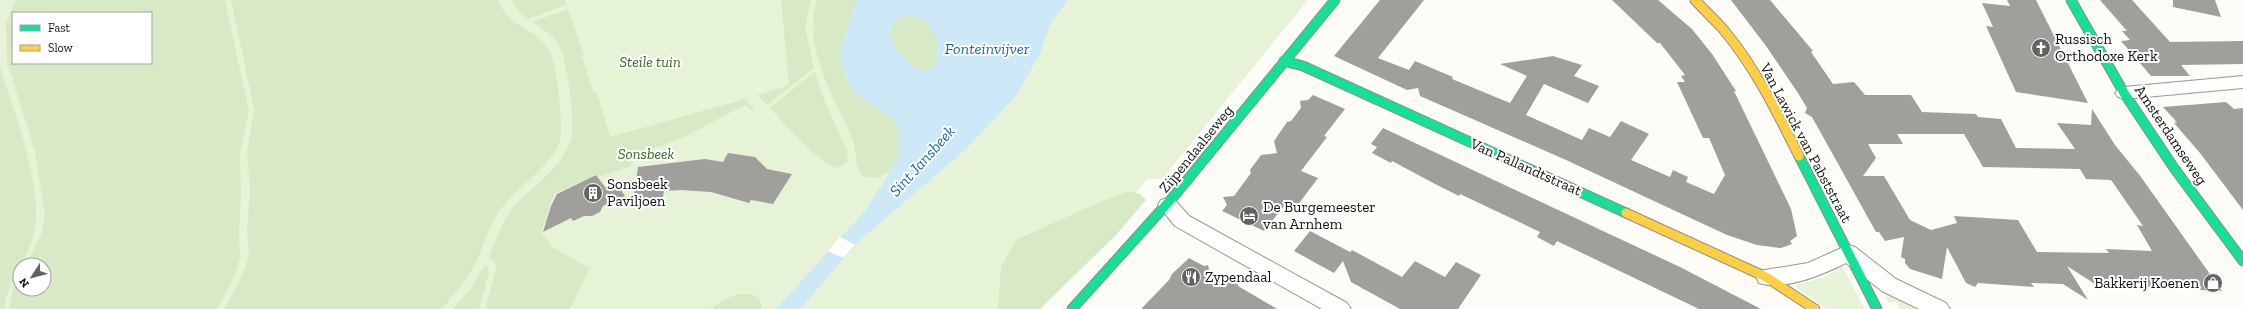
<svg xmlns="http://www.w3.org/2000/svg" width="2243" height="309" font-family="'Zilla Slab',serif">
<style>
.green{fill:#e7f3d7;fill-rule:evenodd}
.forest{fill:#d8eac5;fill-rule:evenodd}
.water{fill:#cde8f7;fill-rule:evenodd}
.pier{fill:#fdfcf7}
.building{fill:#a19f9c;fill-rule:evenodd}
.lines{fill:none;stroke-linecap:round;stroke-linejoin:round}
.street-casing{stroke:#979795;stroke-width:2}
.fast-casing{stroke:#8e8d8b;stroke-width:11}
.slow-casing{stroke:#8e8d8b;stroke-width:11}
.street{fill:#fffffe;fill-rule:evenodd}
.fast{stroke:#16e098;stroke-width:9}
.slow{stroke:#ffcf43;stroke-width:9}
.labels{text-anchor:middle;dominant-baseline:central;stroke-width:4;stroke-linejoin:round;paint-order:stroke}
.poi-label{font-size:15px;fill:#111;stroke:#fff;text-anchor:start}
.park-label{font-size:15px;font-style:italic;fill:#2f6b1f;stroke:#fff}
.street-label{font-size:15px;fill:#111;stroke:#fff}
.water-label{font-size:16px;font-style:italic;fill:#1768a6;stroke:#fff}
</style>
<rect width="100%" height="100%" fill="#fdfcf7"/>
<g class="green">
<path d="M0 0H1308L1162 179H1147L1086 256 1023 309H0ZM13 13H151V63H13ZM20 265H44V289H20Z"/>
<polygon points="1842,266 1865,309 1827,309 1796,287 1796,285 1825,277"/>
<polygon points="1883,291 1920,309 1900,309 1896,302 1888,302"/>
</g>
<g class="forest">
<path d="M16 0H225L249 111 240 153 241 195 239 232 240 259 233 280 217 309H9L13 289 20 275V289H44V265H26L41 235 45 216 35 152 7 61 6 23ZM13 13H151V63H13Z"/>
<path d="M231 0H499C505 26 542 30 551 54 557 69 565 130 559 144 552 162 518 189 504 205 490 222 485 243 476 262 468 280 454 294 442 309H224L240 280 249 256 247 230 250 191 247 152 254 109Z"/>
<polygon points="512,0 565,0 566,5 528,19 519,11"/>
<polygon points="781,0 811,0 805,27 814,68 767,105 757,95 789,85"/>
<path d="M817 0H856L839 56 846 80 856 94 895 120 899 137 898 158 891 170 878 178 865 177C854 170 857 153 853 141 835 95 802 52 817 0Z"/>
<path d="M568 9 584 55 582 56 594 94 597 93 610 137 745 99 755 110 752 111 745 105 678 140 630 156 632 166 599 177 597 174 554 194 541 233 555 249 590 268 570 309H485L497 265 489 258C495 241 501 223 512 209 530 187 561 169 570 142 577 126 567 70 562 52 557 37 544 30 532 22Z"/>
<path d="M904 15C927 15 938 32 938 53 938 61 932 73 922 71 916 70 909 63 905 59 889 43 882 28 904 15Z"/>
<path d="M0 66C14 113 46 191 33 237 26 263 7 281 4 309H0Z"/>
<path d="M815 72 821 93 847 151 848 161 839 168C824 169 782 121 770 108Z"/>
<polygon points="1130,191 1140,194 1146,200 1116,235 1040,309 998,309 1001,267 1016,240 1104,200"/>
<polygon points="484,266 488,267 489,273 479,309 453,309 471,288"/>
<polygon points="738,294 750,294 759,298 763,309 710,309 727,298"/>
</g>
<path class="water" d="M856 0H1068L1050 24 1040 54 1016 96 966 149 857 243 800 309H776L864 212 884 182 898 158 899 137 895 120 856 94 846 80 839 56ZM904 15C927 15 938 32 938 53 938 61 932 73 922 71 916 70 909 63 905 59 889 43 882 28 904 15Z"/>
<polygon class="pier" points="840,237 855,245 843,258 828,251"/>
<g class="building">
<polygon points="1380,0 1424,0 1378,58 1409,70 1415,61 1453,77 1452,79 1510,103 1527,76 1500,64 1553,56 1582,65 1574,76 1599,86 1588,103 1544,84 1526,115 1582,140 1589,128 1610,137 1621,121 1649,134 1631,160 1670,177 1673,170 1688,177 1686,182 1714,194 1725,175 1709,138 1703,138 1677,82 1685,82 1681,76 1685,75 1660,43 1657,43 1612,0 1658,0 1692,29 1712,54 1736,91 1734,91 1791,209 1797,236 1790,241 1792,244 1781,248 1757,245 1727,235 1566,160 1420,96 1418,88 1407,90 1334,56"/>
<path d="M1731 0H1770L1813 51 1811 52 1833 84 1854 82 1865 95H1911L1922 112 1976 114 1978 117 2001 119 2016 148 2075 149 2057 123 2091 125 2092 109 2115 145 2141 177 2222 291 2197 290 2195 288 2147 287 2137 281 2133 287 2098 286 2067 266 2088 300 2063 284 2031 283 2034 287 1978 283 1975 287 1966 283 1947 247 1942 279 1910 269 1905 263V259L1901 257 1904 237 1885 241 1879 232H1876L1812 117 1805 113 1807 108 1798 93 1766 46ZM1897 134H1964L1983 167 2080 169 2086 179 2111 180 2143 226 2137 225 2152 251 2106 249 2109 253 2037 252 2018 220 1954 216 1957 223 1931 230 1910 220 1884 176H1863L1876 158 1868 144H1903Z"/>
<polygon points="2007,0 2036,0 2088,103 2016,92 1986,26 1993,27 1982,3 2010,6"/>
<polygon points="2100,0 2132,0 2170,42 2243,41 2243,64 2181,65 2190,76 2151,76 2121,41 2130,40 2122,31 2127,31"/>
<polygon points="2173,0 2215,0 2221,17 2173,7"/>
<polygon points="1313,95 1345,109 1324,136 1327,137 1301,171 1318,178 1294,210 1285,205 1264,231 1222,211 1227,205 1223,197 1234,196 1251,173 1250,170 1261,155 1277,153 1274,141 1287,122 1291,121 1301,108 1300,101 1308,100"/>
<polygon points="2226,102 2234,109 2243,108 2243,210 2200,153 2174,123 2177,123 2174,121 2176,121 2163,107"/>
<polygon points="1383,128 1680,267 1761,309 1699,309 1557,241 1554,246 1537,237 1540,232 1460,194 1459,196 1435,184 1392,161 1391,163 1372,153 1377,147 1371,144"/>
<polygon points="728,153 755,157 767,169 792,174 773,204 751,200 749,203 711,192 681,190 664,191 663,197 633,201 638,167 705,159 723,162"/>
<polygon points="596,175 605,187 616,182 625,196 603,206 600,212 592,216 584,216 573,221 571,218 543,232 551,206 557,194"/>
<polygon points="1310,231 1350,252 1352,250 1402,277 1415,261 1445,277 1456,262 1481,275 1458,309 1400,309 1351,282 1343,261 1334,273 1294,251"/>
<polygon points="1189,258 1204,266 1208,265 1209,270 1231,283 1237,281 1238,286 1277,309 1141,309 1169,280 1172,274"/>
</g>
<g class="lines">
<defs>
<g id="street">
<polygon points="2243,76 2243,88 2124,99 2118,97 2115,93 2118,89 2124,87"/>
<polygon points="1168,198 1175,200 1189,216 1347,303 1351,309 1322,309 1175,226 1158,205 1161,200"/>
<path d="M1848 245 1855 247 1896 279 1946 303 1950 309H1919L1882 291 1846 263C1824 274 1784 291 1759 283L1756 277 1759 271 1808 263Z"/>
</g>
<g id="fast">
<polyline points="2071,0 2124,93 2174,168 2243,261"/>
<polyline points="1284,61 1303,66 1626,213"/>
<polyline points="1799,156 1877,309"/>
<polyline points="1072,309 1174,196 1335,0"/>
</g>
<g id="slow">
<path d="M1695 0C1704 10 1714 19 1723 29 1755 67 1777 112 1799 156"/>
<polyline points="1626,213 1766,277 1815,309"/>
</g>
</defs>
<use href="#street" class="street-casing"/>
<use href="#fast" class="fast-casing"/>
<use href="#slow" class="slow-casing"/>
<use href="#street" class="street"/>
<use href="#fast" class="fast"/>
<use href="#slow" class="slow"/>
</g>
<defs>
<symbol id="church-disc" viewBox="-11 -11 22 22"><circle r="9.5" fill="#646362" stroke="#fff"/><path d="M-1.2-6h2.4v3.5h3.3v2.4h-3.3V6h-2.4V-.1h-3.3v-2.4h3.3Z" fill="#fff"/></symbol>
<symbol id="building-disc" viewBox="-11 -11 22 22"><circle r="9.5" fill="#646362" stroke="#fff"/><path d="M-4-6H4V6H1V3H-1V6H-4ZM-2.5-4.3h1.7v1.8h-1.7ZM.8-4.3h1.7v1.8H.8ZM-2.5-1h1.7V.8h-1.7ZM.8-1h1.7V.8H.8Z" fill="#fff"/></symbol>
<symbol id="hotel-disc" viewBox="-11 -11 22 22"><circle r="9.5" fill="#646362" stroke="#fff"/><path d="M-6-4.5h1.5V1H6V5H4.5V3h-9V5H-6ZM-4 0a1.8 1.8 0 1 1 3.6 0ZM.5 0V-2.5h3Q6-2.5 6 0Z" fill="#fff"/></symbol>
<symbol id="restaurant-disc" viewBox="-11 -11 22 22"><circle r="9.5" fill="#646362" stroke="#fff"/><path d="M-5-6h1v4h1v-4h1v4h1v-4h1v5L-1.5 .5V6h-2V.5L-5-1ZM5-6V6H3V1.5H1.5Q1.5-4 5-6Z" fill="#fff"/></symbol>
<symbol id="shop-disc" viewBox="-11 -11 22 22"><circle r="9.5" fill="#646362" stroke="#fff"/><path d="M-5-2.5h2.3a2.7 3.5 0 0 1 5.4 0H5L5.5 6h-11ZM-1.5-2.5h3a1.5 2.3 0 0 0-3 0Z" fill="#fff"/></symbol>
</defs>
<g fill-rule="evenodd">
<use href="#church-disc" x="2030" y="37" width="22" height="22"/>
<use href="#building-disc" x="582" y="182" width="22" height="22"/>
<use href="#hotel-disc" x="1238" y="205" width="22" height="22"/>
<use href="#restaurant-disc" x="1180" y="266" width="22" height="22"/>
<use href="#shop-disc" x="2202" y="272" width="22" height="22"/>
</g>
<g class="labels">
<g class="poi-label">
<text x="2055" y="39">Russisch<tspan x="2055" dy="17">Orthodoxe Kerk</tspan></text>
<text x="607" y="184">Sonsbeek<tspan x="607" dy="17">Paviljoen</tspan></text>
<text x="1263" y="207">De Burgemeester<tspan x="1263" dy="17">van Arnhem</tspan></text>
<text x="1205" y="277">Zypendaal</text>
<text x="2199" y="283" text-anchor="end">Bakkerij Koenen</text>
</g>
<g class="park-label">
<text x="650" y="62">Steile tuin</text>
<text x="646" y="154">Sonsbeek</text>
</g>
<g class="street-label">
<text transform="translate(2171 135) rotate(56)">Amsterdamseweg</text>
<text transform="translate(1806 143) rotate(62)">Van Lawick van Pabststraat</text>
<text transform="translate(1196 149) rotate(-51)">Zijpendaalseweg</text>
<text transform="translate(1526 167) rotate(24)">Van Pallandtstraat</text>
</g>
<g class="water-label">
<text x="987" y="48">Fonteinvijver</text>
<text transform="translate(922 161) rotate(-48)">Sint Jansbeek</text>
</g>
</g>
<rect x="12" y="12" width="140" height="52" fill="#ffffff" stroke="#a0a0a0"/>
<rect x="20" y="25" width="20" height="6" fill="#16e098" stroke="#a0a0a0"/>
<text x="48" y="32" font-size="12" fill="#111111">Fast</text>
<rect x="20" y="45" width="20" height="6" fill="#ffcf43" stroke="#a0a0a0"/>
<text x="48" y="52" font-size="12" fill="#111111">Slow</text>
<g transform="translate(32 277) rotate(234)"><circle r="19" fill="#ffffff" stroke="#a0a0a0"/>
<path d="M0-3L7 15L0 10L-7 15Z" fill="#646362"/>
<text y="-6" font-size="11" font-weight="bold" text-anchor="middle" fill="#111111">N</text>
</g>
</svg>
